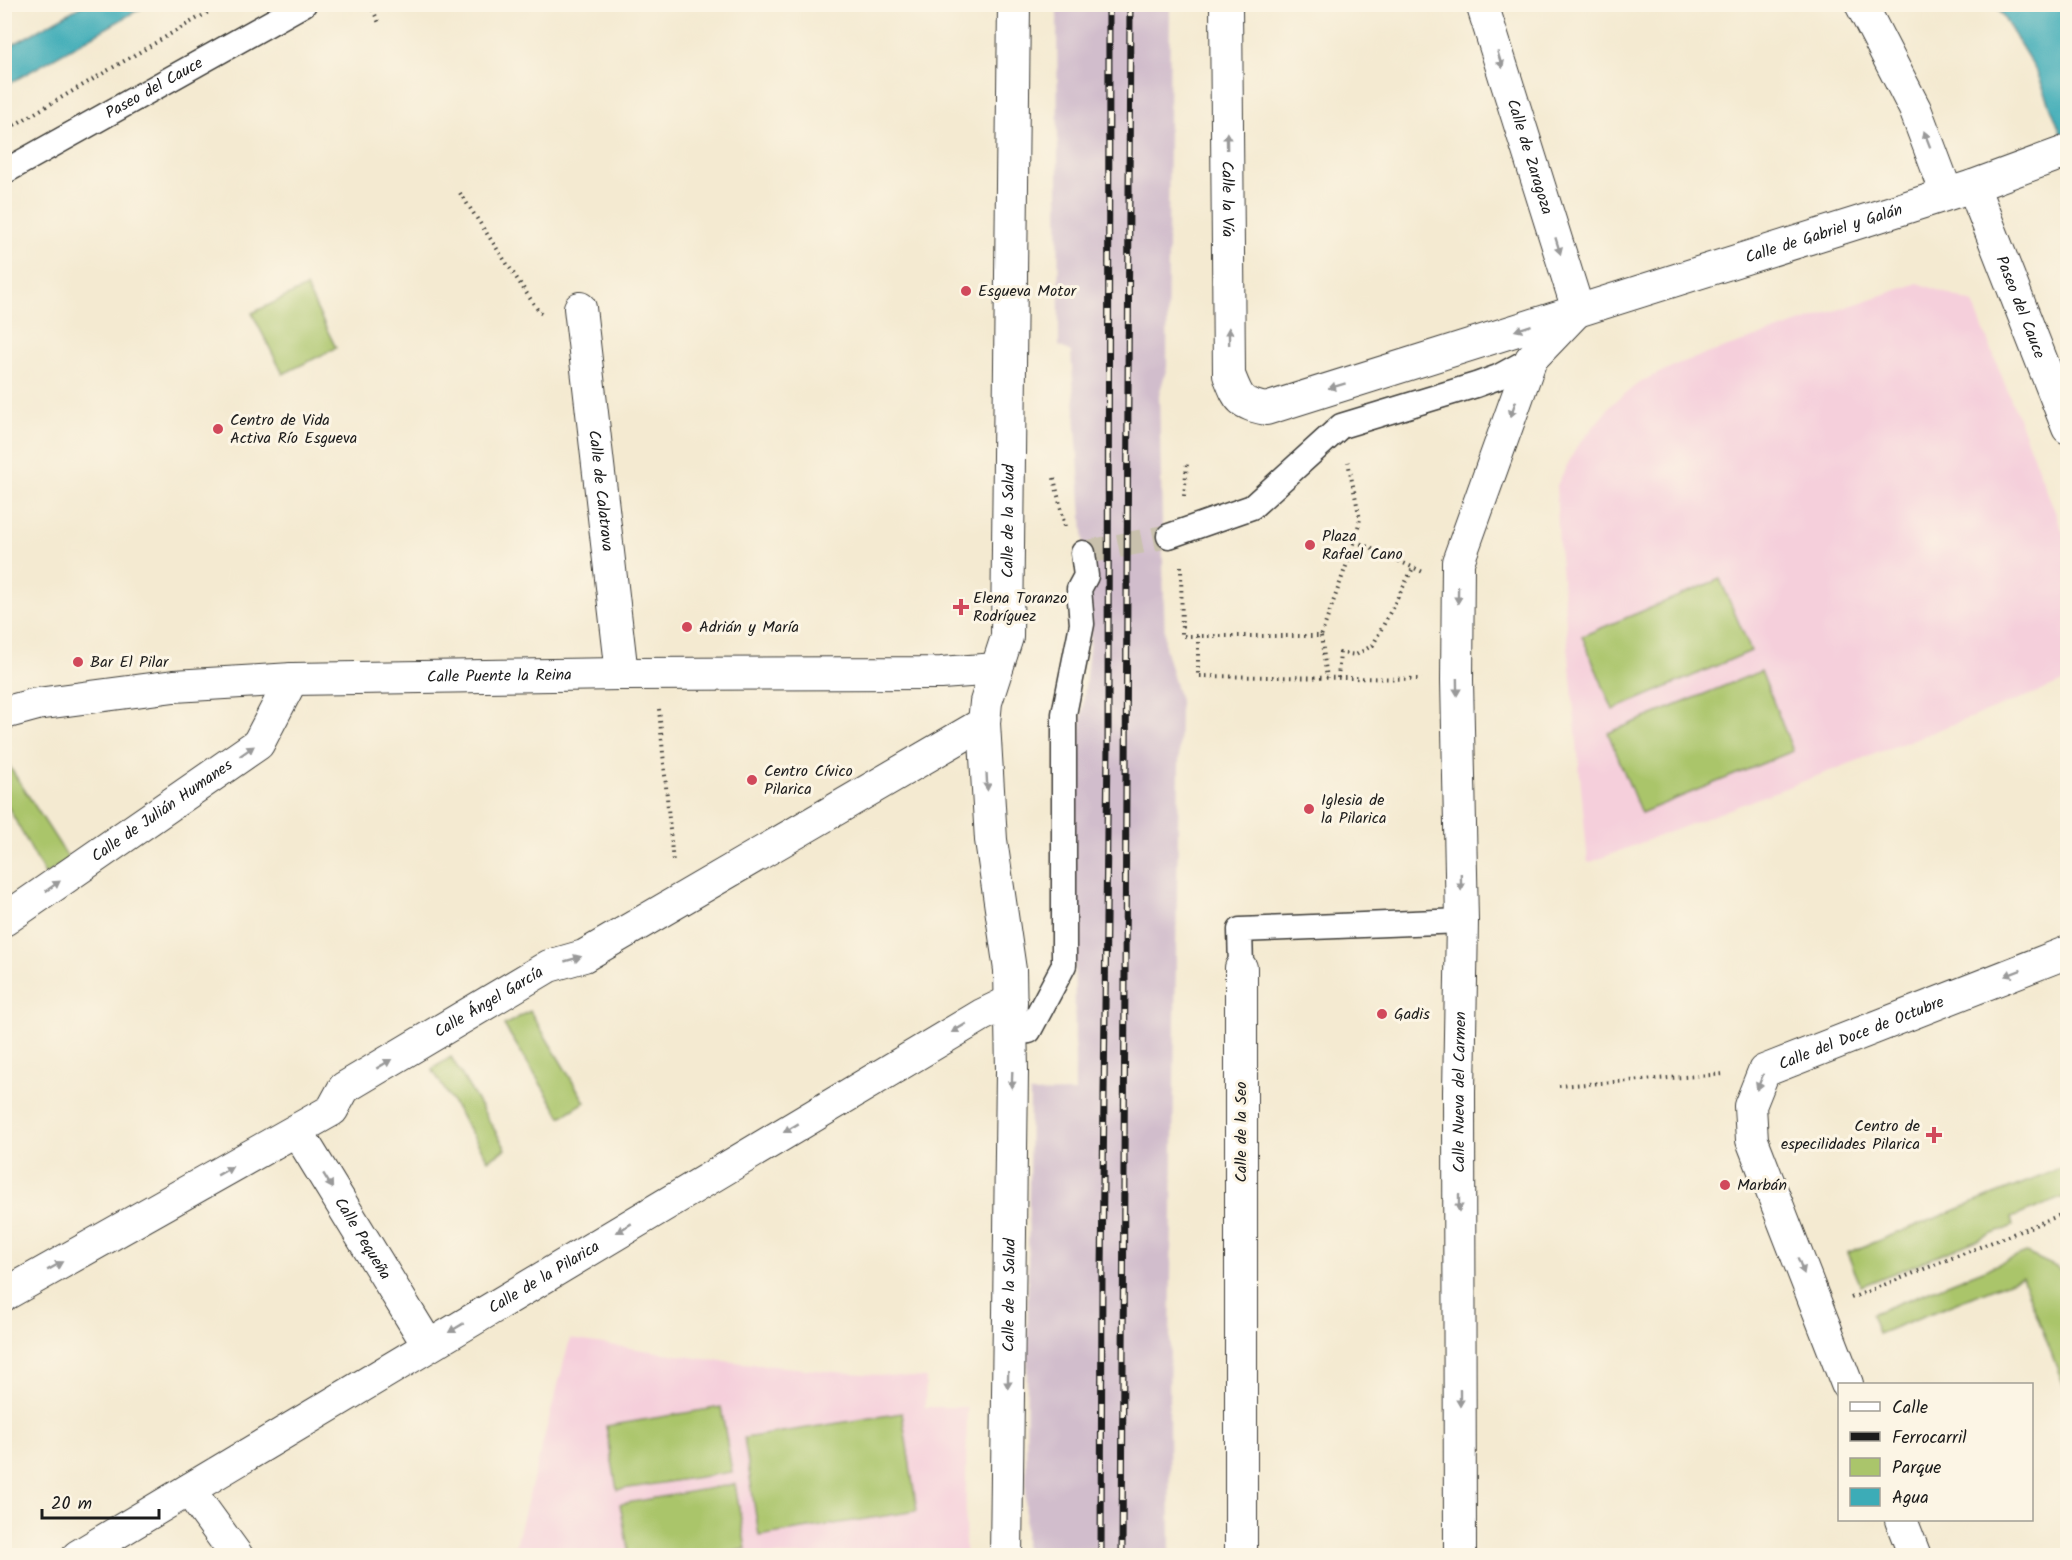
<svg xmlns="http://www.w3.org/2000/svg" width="2072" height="1560" font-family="Kalam,sans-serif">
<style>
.built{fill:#f5cfdb}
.industrial{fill:#d1bdcc}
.green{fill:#aac56b;stroke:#637044;stroke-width:1.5}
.water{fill:#3cacb7;stroke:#2c646a;stroke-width:1.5}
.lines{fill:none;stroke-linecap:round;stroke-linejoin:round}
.pedestrian-tunnel{stroke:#c9c1ad;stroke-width:24;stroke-dasharray:24 12;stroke-linecap:butt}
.pedestrian-casing{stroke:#3c3b37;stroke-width:27}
.minor-casing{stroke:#3c3b37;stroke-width:34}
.path{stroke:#3c3b37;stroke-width:4;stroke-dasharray:1.5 4.5;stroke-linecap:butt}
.pedestrian{stroke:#fff;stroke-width:24}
.minor{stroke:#fff;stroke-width:32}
.rail-casing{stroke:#1c1c1c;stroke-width:7}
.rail{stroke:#fcf5e5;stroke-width:4.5;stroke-dasharray:14;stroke-linecap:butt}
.oneway{fill:#999}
.poi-dot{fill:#d1495b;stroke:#fcf5e5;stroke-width:2}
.labels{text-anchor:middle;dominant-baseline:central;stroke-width:6;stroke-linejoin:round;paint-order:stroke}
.street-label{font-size:16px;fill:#1c1c1c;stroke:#fcf5e5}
.poi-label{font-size:16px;fill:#1c1c1c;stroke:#fcf5e5;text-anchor:start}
</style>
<rect width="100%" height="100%" fill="#fcf5e5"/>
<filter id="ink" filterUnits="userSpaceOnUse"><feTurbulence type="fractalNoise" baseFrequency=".0167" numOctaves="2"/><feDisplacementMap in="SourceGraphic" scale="12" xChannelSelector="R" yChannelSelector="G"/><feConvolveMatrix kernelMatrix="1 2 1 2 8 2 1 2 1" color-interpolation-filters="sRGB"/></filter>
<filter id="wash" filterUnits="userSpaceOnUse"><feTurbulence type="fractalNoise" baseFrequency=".008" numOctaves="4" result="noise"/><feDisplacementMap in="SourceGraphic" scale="24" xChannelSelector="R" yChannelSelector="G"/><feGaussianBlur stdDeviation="1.35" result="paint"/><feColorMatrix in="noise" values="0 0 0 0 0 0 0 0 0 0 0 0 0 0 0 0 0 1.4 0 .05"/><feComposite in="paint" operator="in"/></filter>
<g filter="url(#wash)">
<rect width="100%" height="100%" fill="#f4ead1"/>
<g class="built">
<polygon points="1918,283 1973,303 2067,542 2067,681 1588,863 1559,546 1556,487 1576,448 1613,403 1640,382 1680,363"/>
<polygon points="570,1339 704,1359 835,1372 926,1378 925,1407 967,1407 965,1555 513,1556"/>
</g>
<polygon class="industrial" points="1057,5 1170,5 1167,367 1159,395 1165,647 1180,701 1169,1405 1170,1555 1025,1556 1030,1093 1075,1092 1074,796 1090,637 1071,352 1059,346"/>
<g class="green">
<polygon points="306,287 336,348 283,374 252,313"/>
<polygon points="1720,579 1751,651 1613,710 1582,636"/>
<polygon points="1761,671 1793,751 1641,813 1608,733"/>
<polygon points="4,758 69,859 45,875 5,801"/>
<polygon points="530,1011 585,1102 561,1117 504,1025"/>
<polygon points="451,1057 506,1149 488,1160 432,1069"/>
<polygon points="2067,1166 2067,1196 2011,1218 2013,1226 1861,1286 1847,1253"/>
<polygon points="2026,1253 2067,1272 2067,1394 2022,1277 1878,1334 1871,1314"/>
<polygon points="721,1407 732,1472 617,1490 606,1426"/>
<polygon points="902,1413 917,1511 759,1536 744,1438"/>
<polygon points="735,1484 746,1549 705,1555 629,1555 620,1504"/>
</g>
<g class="water">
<polygon points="83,5 147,5 5,86 5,49"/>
<polygon points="1996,5 2064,5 2068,14 2067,149 2037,72"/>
</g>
</g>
<g filter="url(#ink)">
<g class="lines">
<polyline class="pedestrian-tunnel" points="1083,553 1169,536"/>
<defs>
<g id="pedestrian">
<path id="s1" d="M4 172 304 4"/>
<polyline points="1169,536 1252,507 1341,426 1476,385 1498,377 1531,359"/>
<polyline points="1241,968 1240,930 1462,921"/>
<polyline points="1011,1033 1029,1031 1064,965 1064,714 1082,624 1079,589 1086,576 1083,553"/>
</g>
<g id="minor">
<path id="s2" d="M1226 4 1229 375C1239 400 1239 403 1266 409L1892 212 1973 186 2068 151"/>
<path id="s3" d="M1482 4 1578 310"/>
<polyline points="1861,4 1915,109 1947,194"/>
<path id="s4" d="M1973 186 2068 428"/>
<path id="s5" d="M580 308 622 674"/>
<path id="s6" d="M4 713 37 704 174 686 292 679 622 674 941 673 997 669"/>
<path id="s7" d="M4 920 258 744 292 679"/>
<path id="s8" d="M297 1131 428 1345"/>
<path id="s9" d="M4 1295 332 1110 344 1088 549 966 584 956 984 723"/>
<path id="s10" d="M1847 1384 1752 1140 1750 1106 1764 1071 2068 952"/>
<polyline points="189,1490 237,1556"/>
<polyline points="1901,1520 1915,1556"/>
<path id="s11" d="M78 1556 982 1015 1011 1001"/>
<path id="s12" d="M1006 1556 1012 1071 1010 970 991 840 984 723 986 702 1007 637 1014 4"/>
<polyline points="1241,1556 1241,968"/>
<path id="s13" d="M1460 1556 1459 1092 1462 921 1457 680 1458 562 1531 359 1578 310"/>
</g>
</defs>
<use href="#pedestrian" class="pedestrian-casing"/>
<use href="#minor" class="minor-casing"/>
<g class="path">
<polyline points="370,4 380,25"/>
<polyline points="4,10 14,4"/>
<polyline points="4,131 222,4"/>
<polyline points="460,193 539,312 545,315"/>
<polyline points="1054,478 1065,527"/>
<polyline points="1184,496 1187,463"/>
<polyline points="1355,541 1423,572"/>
<polyline points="1181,566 1182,636 1321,636 1355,541 1360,519 1348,462"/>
<polyline points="1198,636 1198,676 1422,679"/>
<polyline points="1321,636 1327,678"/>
<polyline points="1338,678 1340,653 1356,655 1373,645 1413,568"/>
<polyline points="659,709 673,863"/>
<polyline points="1559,1086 1725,1074"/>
<polyline points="1851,1298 2068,1212"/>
</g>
<use href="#pedestrian" class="pedestrian"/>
<use href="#minor" class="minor"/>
<defs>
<g id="rail">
<polyline points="1101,1556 1102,1271 1108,744 1109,4"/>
<polyline points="1122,1556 1130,4"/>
</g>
</defs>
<use href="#rail" class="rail-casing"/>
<use href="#rail" class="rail"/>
</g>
<defs><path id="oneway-solid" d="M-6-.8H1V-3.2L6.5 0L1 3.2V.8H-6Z" transform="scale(1.5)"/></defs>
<g class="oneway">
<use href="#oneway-solid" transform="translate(1500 60) rotate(73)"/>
<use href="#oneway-solid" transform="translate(1927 139) rotate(-111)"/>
<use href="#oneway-solid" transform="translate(1227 141) rotate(-91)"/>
<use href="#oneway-solid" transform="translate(1558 246) rotate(73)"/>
<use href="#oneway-solid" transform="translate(1523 328) rotate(162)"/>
<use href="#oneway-solid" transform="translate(1229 336) rotate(-91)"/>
<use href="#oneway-solid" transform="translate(1337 386) rotate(163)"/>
<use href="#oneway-solid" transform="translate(1513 409) rotate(110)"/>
<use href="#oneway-solid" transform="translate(1458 595) rotate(91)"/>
<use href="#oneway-solid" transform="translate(1457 687) rotate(89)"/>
<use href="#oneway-solid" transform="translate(247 751) rotate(-35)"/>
<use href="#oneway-solid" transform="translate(987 782) rotate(87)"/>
<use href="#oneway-solid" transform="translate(1461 882) rotate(89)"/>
<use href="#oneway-solid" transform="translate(53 886) rotate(-35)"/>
<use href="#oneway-solid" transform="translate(573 959) rotate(-16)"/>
<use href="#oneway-solid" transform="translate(2013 973) rotate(159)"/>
<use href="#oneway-solid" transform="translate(959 1028) rotate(149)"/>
<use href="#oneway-solid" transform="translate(384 1064) rotate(-31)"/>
<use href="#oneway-solid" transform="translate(1012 1080) rotate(92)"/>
<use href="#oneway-solid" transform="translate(1760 1082) rotate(112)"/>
<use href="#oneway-solid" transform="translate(791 1128) rotate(149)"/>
<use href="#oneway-solid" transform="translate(225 1171) rotate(-29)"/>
<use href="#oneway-solid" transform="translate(328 1181) rotate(58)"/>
<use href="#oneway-solid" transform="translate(1459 1203) rotate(90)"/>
<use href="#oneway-solid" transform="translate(624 1228) rotate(149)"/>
<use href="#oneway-solid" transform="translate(55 1266) rotate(-29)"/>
<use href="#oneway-solid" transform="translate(1801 1266) rotate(69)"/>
<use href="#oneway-solid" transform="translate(456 1328) rotate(149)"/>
<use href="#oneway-solid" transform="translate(1008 1380) rotate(91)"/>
<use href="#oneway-solid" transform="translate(1460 1398) rotate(90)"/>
</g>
</g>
<g class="poi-dot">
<circle cx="966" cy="291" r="6"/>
<circle cx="218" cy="429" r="6"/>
<circle cx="1310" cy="545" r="6"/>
<path d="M958 598h6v6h6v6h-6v6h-6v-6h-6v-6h6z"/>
<circle cx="687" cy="627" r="6"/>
<circle cx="78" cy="662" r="6"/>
<circle cx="752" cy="780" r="6"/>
<circle cx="1309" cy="809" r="6"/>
<circle cx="1382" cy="1014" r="6"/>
<path d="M1931 1126h6v6h6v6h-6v6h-6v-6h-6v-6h6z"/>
<circle cx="1725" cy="1185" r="6"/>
</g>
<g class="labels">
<g class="street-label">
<text stroke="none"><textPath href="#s1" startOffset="172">Paseo del Cauce</textPath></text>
<text stroke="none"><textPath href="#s3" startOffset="160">Calle de Zaragoza</textPath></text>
<text stroke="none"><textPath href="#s2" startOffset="195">Calle la Vía</textPath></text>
<text stroke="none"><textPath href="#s2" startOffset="1010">Calle de Gabriel y Galán</textPath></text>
<text stroke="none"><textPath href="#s4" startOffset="130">Paseo del Cauce</textPath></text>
<text stroke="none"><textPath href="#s5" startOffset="184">Calle de Calatrava</textPath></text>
<text stroke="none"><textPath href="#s12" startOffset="1040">Calle de la Salud</textPath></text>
<text stroke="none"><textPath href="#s6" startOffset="498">Calle Puente la Reina</textPath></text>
<text stroke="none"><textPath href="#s7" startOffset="192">Calle de Julián Humanes</textPath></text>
<text stroke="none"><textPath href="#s9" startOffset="570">Calle Ángel García</textPath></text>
<text stroke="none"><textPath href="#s10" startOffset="438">Calle del Doce de Octubre</textPath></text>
<text stroke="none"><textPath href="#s13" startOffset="464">Calle Nueva del Carmen</textPath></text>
<text transform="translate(1241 1132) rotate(-90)">Calle de la Seo</text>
<text stroke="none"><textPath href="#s8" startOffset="126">Calle Pequeña</textPath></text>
<text stroke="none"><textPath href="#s11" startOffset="543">Calle de la Pilarica</textPath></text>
<text stroke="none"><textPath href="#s12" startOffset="261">Calle de la Salud</textPath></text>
</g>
<g class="poi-label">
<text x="978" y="291">Esgueva Motor</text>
<text x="230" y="420">Centro de Vida<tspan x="230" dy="18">Activa Río Esgueva</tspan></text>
<text x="1322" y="536">Plaza<tspan x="1322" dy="18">Rafael Cano</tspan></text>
<text x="973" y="598">Elena Toranzo<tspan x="973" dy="18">Rodríguez</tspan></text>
<text x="699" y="627">Adrián y María</text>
<text x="90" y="662">Bar El Pilar</text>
<text x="764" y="771">Centro Cívico<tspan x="764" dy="18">Pilarica</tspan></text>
<text x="1321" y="800">Iglesia de<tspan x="1321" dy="18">la Pilarica</tspan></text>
<text x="1394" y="1014">Gadis</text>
<text x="1920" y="1126" text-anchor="end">Centro de<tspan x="1920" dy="18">especilidades Pilarica</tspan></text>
<text x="1737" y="1185">Marbán</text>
</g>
</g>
<rect width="2072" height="1560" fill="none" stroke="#fcf5e5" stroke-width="24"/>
<rect x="1838" y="1383" width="195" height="138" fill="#fcf5e5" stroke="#a29e95" stroke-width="1.5"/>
<rect x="1850" y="1402" width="30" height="9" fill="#ffffff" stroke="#a29e95" stroke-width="1.5"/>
<text x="1892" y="1413" font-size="18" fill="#1c1c1c">Calle</text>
<rect x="1850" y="1432" width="30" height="9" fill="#1c1c1c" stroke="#a29e95" stroke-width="1.5"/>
<text x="1892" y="1443" font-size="18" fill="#1c1c1c">Ferrocarril</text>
<rect x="1850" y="1458" width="30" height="18" fill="#aac56b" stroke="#a29e95" stroke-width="1.5"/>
<text x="1892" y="1473" font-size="18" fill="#1c1c1c">Parque</text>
<rect x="1850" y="1488" width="30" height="18" fill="#3cacb7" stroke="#a29e95" stroke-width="1.5"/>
<text x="1892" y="1503" font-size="18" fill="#1c1c1c">Agua</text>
<path d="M42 1509v9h117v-9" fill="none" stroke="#1c1c1c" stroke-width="3"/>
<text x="51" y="1509" font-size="18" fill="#1c1c1c" stroke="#fcf5e5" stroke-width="4.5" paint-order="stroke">20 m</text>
</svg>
